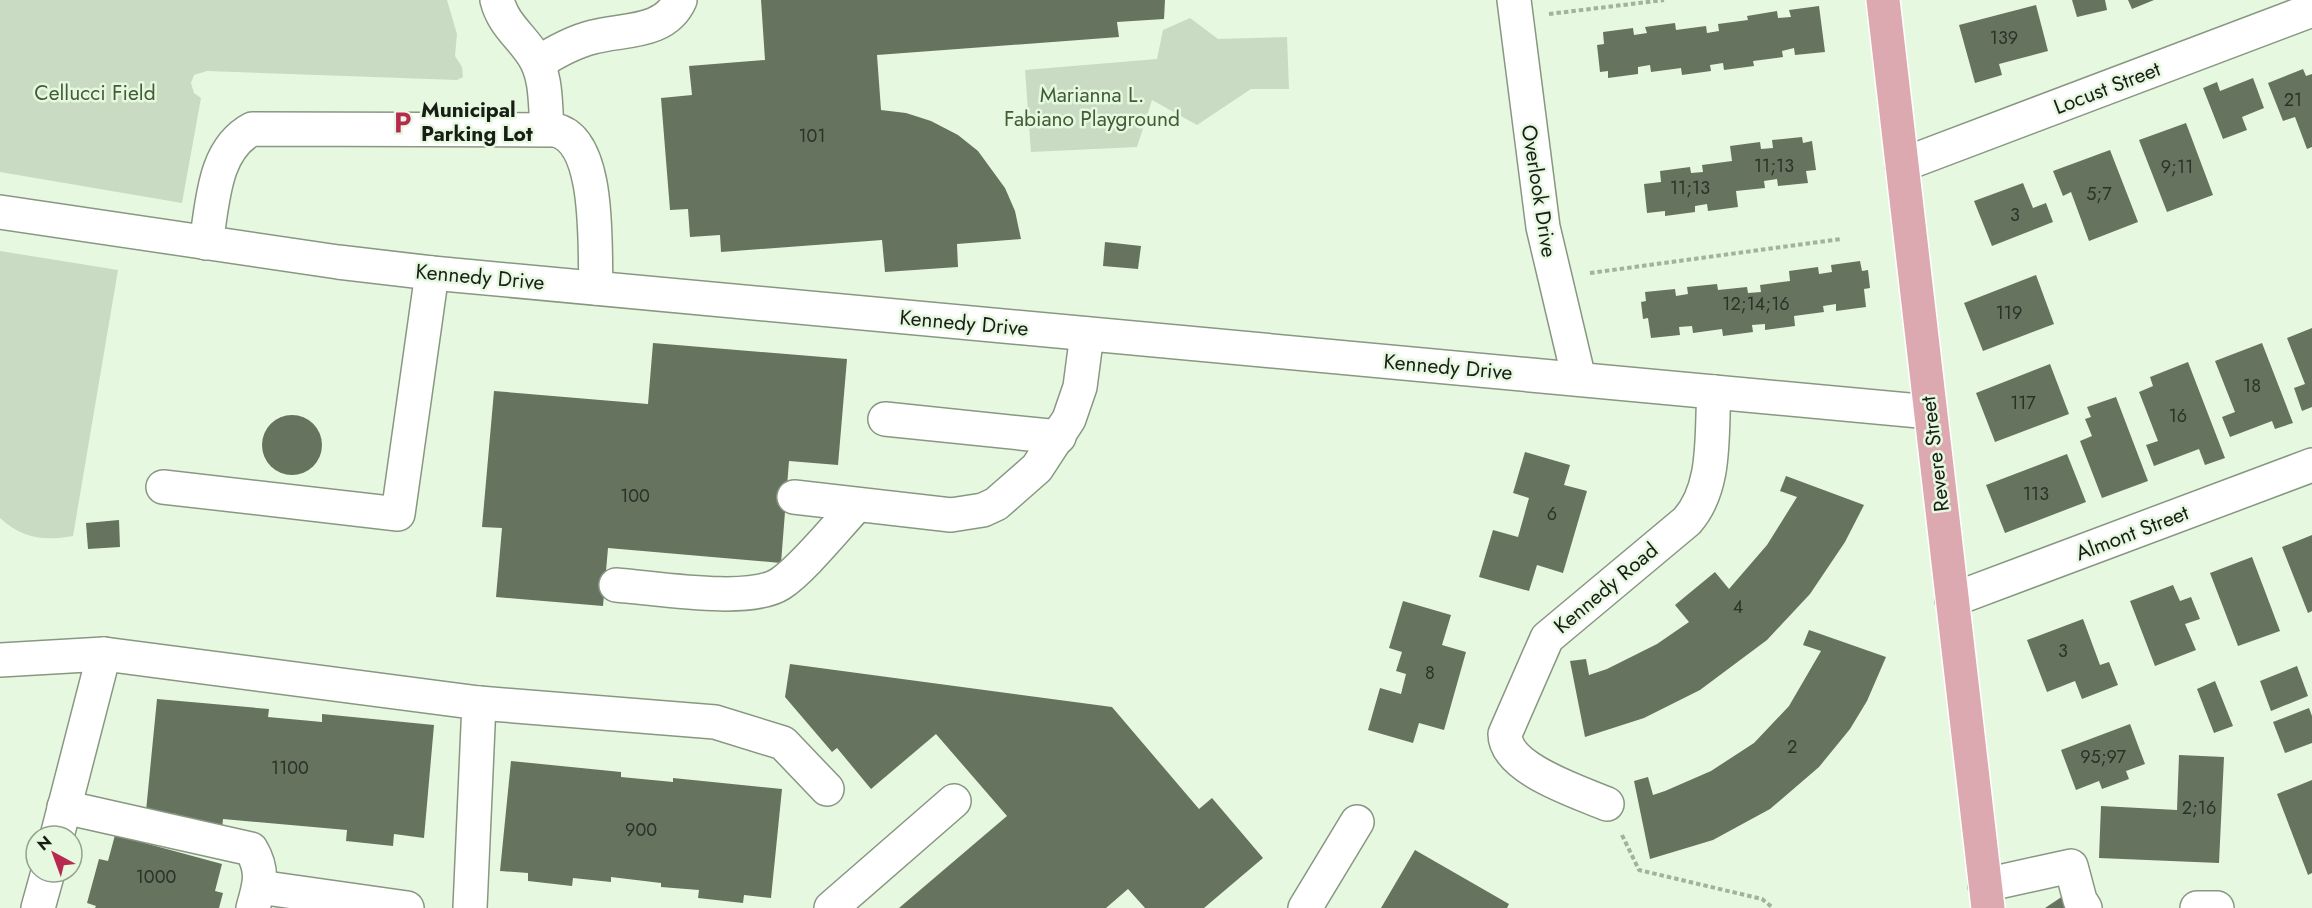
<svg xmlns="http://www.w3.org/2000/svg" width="2312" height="908" font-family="Jost,sans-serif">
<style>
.green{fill:#cadbc3}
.building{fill:#65735f}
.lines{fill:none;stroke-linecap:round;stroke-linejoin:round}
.minor-casing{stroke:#889782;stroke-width:36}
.major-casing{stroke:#fff;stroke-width:36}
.path{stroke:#a3b19e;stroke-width:4;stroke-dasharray:4.5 3;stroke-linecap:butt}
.minor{stroke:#fff;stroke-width:33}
.major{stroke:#dda9b0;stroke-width:33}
.labels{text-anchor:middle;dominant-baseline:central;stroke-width:5;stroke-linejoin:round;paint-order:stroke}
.number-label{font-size:18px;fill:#2b3328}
.street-label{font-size:21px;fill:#181e16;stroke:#e7f8e0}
.park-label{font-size:21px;fill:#415d35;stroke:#e7f8e0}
.poi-label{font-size:21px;font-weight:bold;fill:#181e16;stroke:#e7f8e0;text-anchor:start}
</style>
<rect width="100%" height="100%" fill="#e7f8e0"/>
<g class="green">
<polygon points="0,0 447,0 457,34 455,56 462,67 463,77 457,80 207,71 194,75 191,83 194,93 201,98 182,203 0,172"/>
<polygon points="1190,18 1218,39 1287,37 1289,89 1251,89 1197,125 1152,100 1137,147 1031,152 1025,70 1157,59 1163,30"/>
<path d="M0 251 118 270 73 536C44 541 23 539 0 518Z"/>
</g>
<g class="building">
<polygon points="761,0 1165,0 1164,19 1117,22 1119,37 877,55 881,110 906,113 931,121 958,135 978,151 1005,188 1015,211 1021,239 957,244 958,267 885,272 882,240 721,252 720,235 690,237 688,209 670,210 661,98 692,95 689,66 765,60"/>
<polygon points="2072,0 2105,0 2107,10 2077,17"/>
<polygon points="2128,0 2154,0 2132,9"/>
<polygon points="2036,5 2048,51 1999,64 2002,75 1975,83 1959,25"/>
<polygon points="1819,6 1825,52 1795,55 1794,48 1782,51 1783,57 1753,61 1754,66 1724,70 1723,63 1710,65 1711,71 1682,75 1681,68 1651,72 1650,65 1638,67 1638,74 1608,78 1608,71 1600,72 1597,45 1604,44 1603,32 1633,28 1634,35 1647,33 1645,27 1675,23 1676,30 1706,26 1707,33 1719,31 1718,24 1748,20 1747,16 1777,11 1778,18 1791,17 1789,10"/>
<polygon points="2303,69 2306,76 2312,74 2312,147 2307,149 2295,117 2283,121 2268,83"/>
<polygon points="2253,78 2264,108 2242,117 2247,130 2223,139 2203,88 2217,82 2220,91"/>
<polygon points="2186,123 2213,195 2167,212 2139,140"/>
<polygon points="1802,137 1803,143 1812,141 1816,170 1806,171 1808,183 1778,186 1777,179 1764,181 1765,188 1736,191 1738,207 1708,211 1707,204 1695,206 1695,212 1665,216 1665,211 1647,213 1644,184 1661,182 1660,171 1690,167 1691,173 1703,172 1702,165 1732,161 1730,146 1760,142 1761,149 1773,148 1772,140"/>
<polygon points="2110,150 2138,222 2089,241 2071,192 2063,196 2053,171"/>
<polygon points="2023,183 2033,208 2046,203 2053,222 1992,246 1974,201"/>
<polygon points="1105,242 1141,246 1138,269 1103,266"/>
<polygon points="1860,261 1862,271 1868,270 1870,288 1864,289 1866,307 1836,311 1836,304 1823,306 1824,312 1794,316 1795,326 1765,330 1765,324 1752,325 1753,332 1723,336 1722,329 1693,333 1692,326 1679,327 1680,335 1651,338 1648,318 1643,319 1641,302 1646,301 1645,292 1675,289 1676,296 1688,294 1687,287 1717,284 1718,290 1747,287 1748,293 1761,292 1760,285 1790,281 1789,271 1818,267 1819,274 1832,272 1831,265"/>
<polygon points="2036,275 2054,324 1983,351 1964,303"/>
<polygon points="2312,328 2312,407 2302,411 2294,388 2305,384 2287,338"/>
<polygon points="653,343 847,359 838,465 789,461 781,563 608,548 603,606 496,597 502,528 482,527 494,391 648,404"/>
<polygon points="2262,343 2293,423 2275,429 2272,421 2230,437 2222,417 2235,412 2215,361"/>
<polygon points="2188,362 2225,458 2205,465 2199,449 2154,466 2146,445 2158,441 2139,392 2153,386 2150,377"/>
<polygon points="2050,364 2069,414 1995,442 1976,393"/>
<polygon points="2116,397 2148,481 2102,498 2080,441 2092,436 2085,419 2091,417 2087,407"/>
<circle cx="292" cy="445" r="30"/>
<polygon points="1525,452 1570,465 1564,485 1587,491 1563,573 1537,565 1529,591 1479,577 1493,530 1518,537 1529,498 1513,493"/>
<polygon points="2067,454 2086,502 2005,533 1986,485"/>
<polygon points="1786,476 1864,505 1845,542 1810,594 1767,640 1700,690 1644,718 1585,737 1570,661 1586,659 1589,675 1607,669 1657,644 1689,622 1675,605 1715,572 1729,589 1767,545 1797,497 1780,491"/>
<polygon points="119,520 120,547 88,549 86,523"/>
<polygon points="2312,535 2312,611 2308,613 2282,547"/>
<polygon points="2252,557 2280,631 2238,646 2210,573"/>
<polygon points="2173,585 2180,601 2191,597 2200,619 2185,624 2196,650 2155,666 2130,601"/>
<polygon points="1403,601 1451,615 1442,645 1466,652 1444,730 1419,723 1413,743 1368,730 1380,688 1401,694 1406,674 1396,671 1402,652 1389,648"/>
<polygon points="2083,619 2100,665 2109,662 2118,685 2082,699 2075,681 2047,692 2027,640"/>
<polygon points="1809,630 1886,657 1867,701 1850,729 1819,767 1770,809 1713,840 1650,859 1634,781 1648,777 1653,795 1665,791 1711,771 1754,743 1789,706 1821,651 1803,645"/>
<polygon points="790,664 1112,707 1199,809 1212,798 1263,858 1204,908 1145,908 1128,889 1106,908 899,908 1007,816 936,734 871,789 837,748 832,752 785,697"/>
<polygon points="2297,666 2308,696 2271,711 2260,681"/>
<polygon points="2215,681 2233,726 2214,733 2197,689"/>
<polygon points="157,699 269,709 268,717 322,722 322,714 434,725 424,838 394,834 393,846 346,841 347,830 223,819 222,830 176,826 177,814 146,811"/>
<polygon points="2309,708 2312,716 2312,743 2285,753 2273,722"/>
<polygon points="2130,724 2145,764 2126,771 2129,779 2102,789 2099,781 2076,790 2061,750"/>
<polygon points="2179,755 2224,757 2219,863 2099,858 2101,806 2177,810"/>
<polygon points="511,761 621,772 621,777 673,782 673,778 782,789 771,898 744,895 743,903 698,898 699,890 661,887 661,883 611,877 611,882 573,878 572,886 528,881 528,873 500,871"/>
<polygon points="2312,780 2312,873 2308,875 2277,794"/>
<polygon points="115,835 222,864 215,891 223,893 219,908 95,908 96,906 87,903 99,859 108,861"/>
<polygon points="1415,850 1509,904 1507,908 1381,908"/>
<polygon points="2063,896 2070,908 2045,908"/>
</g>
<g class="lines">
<defs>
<g id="minor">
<path d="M497 0C503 24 520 35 533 55 547 76 545 104 547 129"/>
<polyline points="1514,0 1543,227 1579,379"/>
<path d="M538 63C555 52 573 42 593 37 623 29 665 34 680 0"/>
<polyline points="1902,165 2312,10"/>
<polyline points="0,212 338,262 432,273 1930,412"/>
<path d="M206 243C213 203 213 150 252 129L555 130C602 140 594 250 596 288"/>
<polyline points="885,419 1059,437"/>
<polyline points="163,487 398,514 432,273"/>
<polyline points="794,497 951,515 983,510 996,504 1037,468 1069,419 1080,387 1087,334"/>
<path d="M616 585C656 588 749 604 780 584 802 570 838 525 857 505"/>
<polyline points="1952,600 2312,465"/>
<polyline points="0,660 104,654 479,703 470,908"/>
<polyline points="479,703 715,722 783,743 827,789"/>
<path d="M1607 804C1579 792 1505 769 1505 734L1547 638 1687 521C1717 487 1711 435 1714 392"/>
<path d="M64 807 251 849C264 871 260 884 253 908"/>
<polyline points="57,836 104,654"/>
<polyline points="1985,885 2071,866 2080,900 2085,908"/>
<polyline points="259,887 407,908"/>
<polyline points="38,908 48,872"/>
<polyline points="831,908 954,801"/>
<polyline points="1305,908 1357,822"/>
<polyline points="2197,908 2217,908"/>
</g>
<polyline id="major" points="1883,0 1988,908"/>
</defs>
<use href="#minor" class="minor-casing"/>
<use href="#major" class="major-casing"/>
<g class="path">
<polyline points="1549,14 1664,0"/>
<polyline points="1590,273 1841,239"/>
<polyline points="1622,835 1639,870 1762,899 1773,908"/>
</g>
<use href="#minor" class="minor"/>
<use href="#major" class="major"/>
</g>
<defs>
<symbol id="parking-bare" viewBox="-9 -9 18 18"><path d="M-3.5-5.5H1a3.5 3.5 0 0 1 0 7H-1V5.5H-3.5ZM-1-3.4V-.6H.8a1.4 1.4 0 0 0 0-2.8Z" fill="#b9294f" stroke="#e7f8e0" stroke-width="2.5" paint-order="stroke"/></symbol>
</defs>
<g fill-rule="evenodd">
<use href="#parking-bare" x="386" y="106" width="33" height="33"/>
</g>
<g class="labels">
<g class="number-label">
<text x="2004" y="38">139</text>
<text x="2293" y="100">21</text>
<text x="812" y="136">101</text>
<text x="1774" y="166">11;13</text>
<text x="2177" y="167">9;11</text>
<text x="1690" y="188">11;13</text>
<text x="2099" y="194">5;7</text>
<text x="2015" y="215">3</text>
<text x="1756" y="304">12;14;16</text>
<text x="2009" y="313">119</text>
<text x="2252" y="386">18</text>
<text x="2023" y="403">117</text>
<text x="2178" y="416">16</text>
<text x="2036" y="494">113</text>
<text x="635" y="496">100</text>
<text x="1552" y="514">6</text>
<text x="1738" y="607">4</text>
<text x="2063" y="651">3</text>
<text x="1430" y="673">8</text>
<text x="1792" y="747">2</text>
<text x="2103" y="757">95;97</text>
<text x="290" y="768">1100</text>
<text x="2199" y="808">2;16</text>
<text x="641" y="830">900</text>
<text x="156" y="877">1000</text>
</g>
<g class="street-label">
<text transform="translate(2107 88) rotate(-21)">Locust Street</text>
<text transform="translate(1539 191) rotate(81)">Overlook Drive</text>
<text transform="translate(480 277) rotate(5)">Kennedy Drive</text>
<text transform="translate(964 323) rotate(5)">Kennedy Drive</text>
<text transform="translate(1448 367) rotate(5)">Kennedy Drive</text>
<text transform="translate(1935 454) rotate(-97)">Revere Street</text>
<text transform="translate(2132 533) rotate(-21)">Almont Street</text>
<text transform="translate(1606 588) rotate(-40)">Kennedy Road</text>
</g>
<g class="park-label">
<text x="95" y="93">Cellucci Field</text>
<text x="1092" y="95">Marianna L.<tspan x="1092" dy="24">Fabiano Playground</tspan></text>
</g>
<g class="poi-label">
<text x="421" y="110">Municipal<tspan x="421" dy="24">Parking Lot</tspan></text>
</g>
</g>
<g transform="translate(54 854) rotate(319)"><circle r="28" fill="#e7f8e0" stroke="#94a18f" stroke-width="1.5"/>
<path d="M0-4.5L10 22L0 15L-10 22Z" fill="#b9294f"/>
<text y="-9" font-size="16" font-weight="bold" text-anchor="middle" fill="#181e16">N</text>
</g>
</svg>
